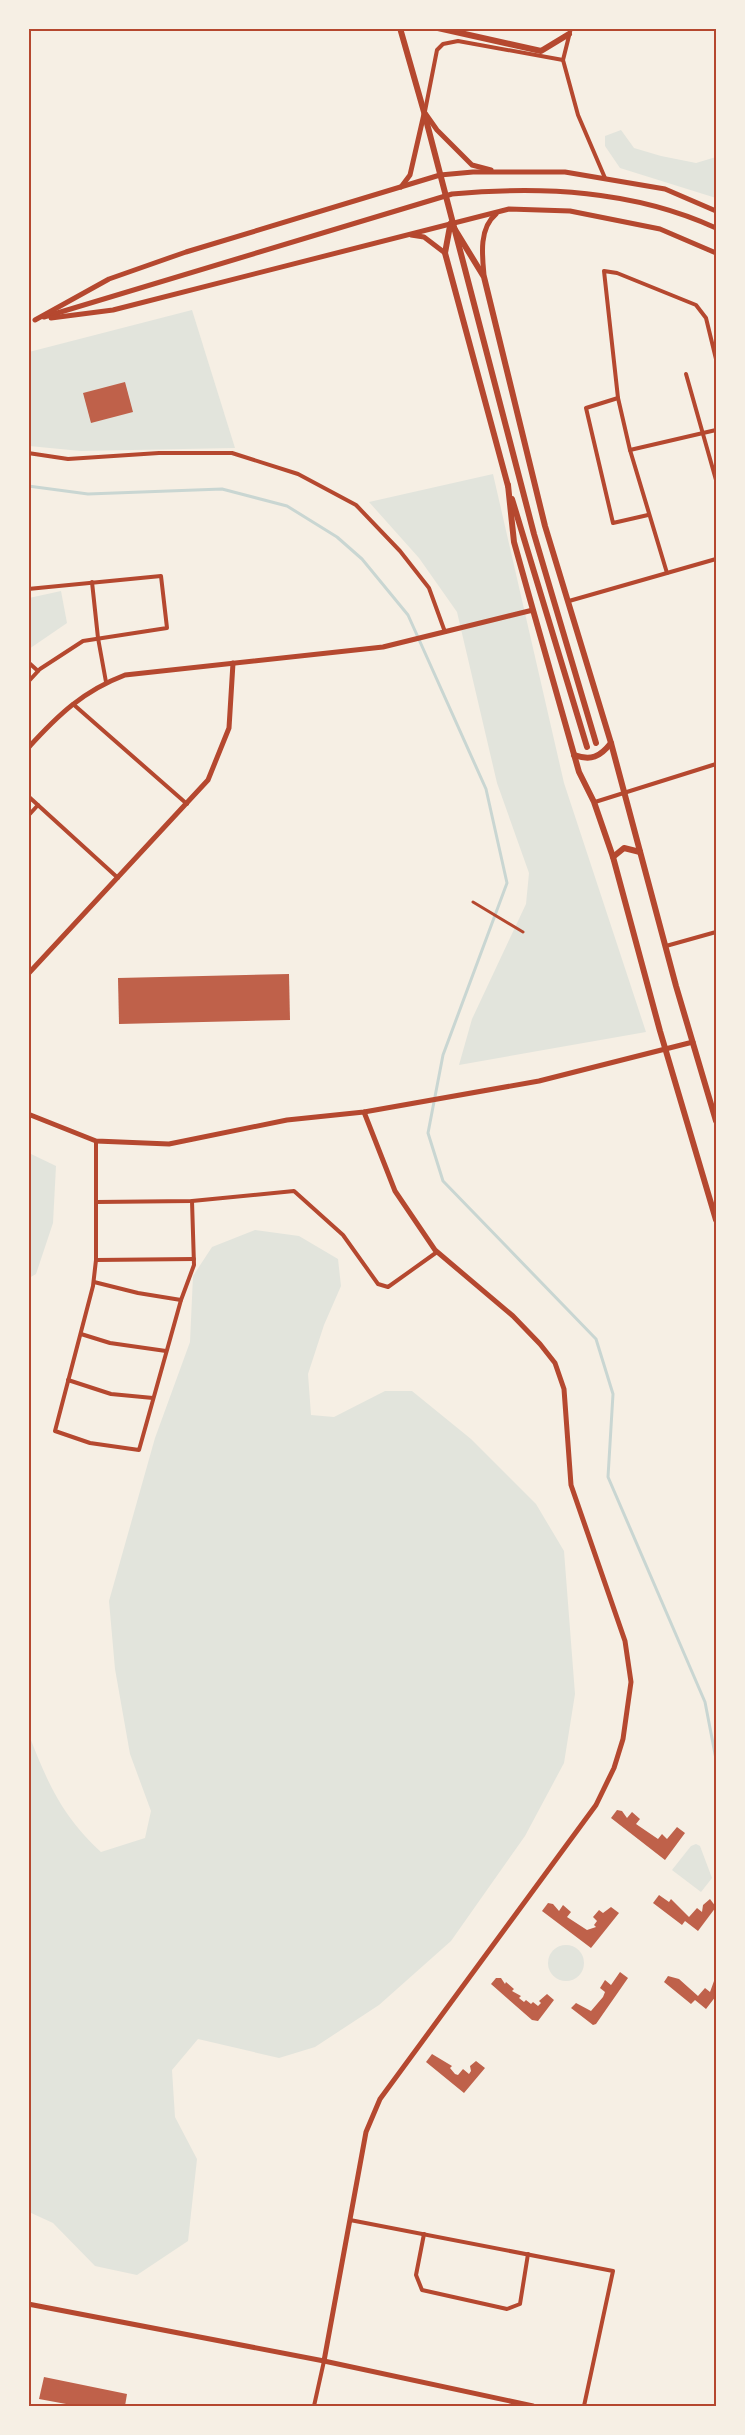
<svg xmlns="http://www.w3.org/2000/svg" width="745" height="2435" font-family="Poppins,sans-serif">
<style>
.green{fill:#e2e4dc}
.lines{fill:none;stroke-linecap:round;stroke-linejoin:round}
.stream{stroke:#c9d6d2;stroke-width:3}
.building{fill:#bf614a}
.pedestrian{stroke:#b5482f;stroke-width:3}
.minor{stroke:#b5482f;stroke-width:4}
.tertiary{stroke:#b5482f;stroke-width:5}
.secondary{stroke:#b5482f;stroke-width:5}
.primary{stroke:#b5482f;stroke-width:6}
.neatline{fill:none;stroke:#b5482f;stroke-width:2}
</style>
<rect width="100%" height="100%" fill="#f6efe4"/>
<g class="green">
<polygon points="621,130 634,148 661,156 696,163 716,157 716,198 620,168 605,146 605,136"/>
<polygon points="192,310 235,448 81,451 29,446 29,352"/>
<polygon points="493,474 564,783 646,1032 459,1065 472,1019 526,904 529,873 497,783 457,612 419,558 369,502"/>
<polygon points="61,591 67,623 29,649 29,598"/>
<polygon points="29,1153 56,1166 53,1223 36,1274 29,1278"/>
<path d="M255 1230 299 1236 338 1259 341 1286 324 1325 308 1374 311 1415 334 1417 385 1391H412L471 1439 536 1504 564 1551 575 1694 564 1763 525 1836 451 1941 379 2005 315 2047 279 2058 198 2039 172 2070 175 2117 197 2159 188 2241 137 2275 95 2266 53 2223 29 2212V1735C48 1784 62 1816 101 1852L145 1838 151 1811 130 1754 115 1669 109 1601 155 1438 190 1342 193 1276 212 1247Z"/>
<polygon points="696,1844 700,1846 712,1878 701,1892 672,1870 691,1846"/>
<circle cx="566" cy="1963" r="18"/>
</g>
<g class="lines">
<polyline class="stream" points="28,486 88,494 222,489 287,506 337,537 362,559 408,615 486,789 507,883 443,1055 428,1133 443,1181 596,1339 613,1394 608,1477 705,1702 716,1759"/>
</g>
<g class="building">
<polygon points="125,382 133,412 91,423 83,393"/>
<polygon points="289,974 290,1020 119,1024 118,978"/>
<polygon points="617,1810 622,1811 627,1818 632,1812 640,1819 636,1824 658,1839 662,1834 667,1839 677,1827 685,1833 665,1860 611,1818"/>
<polygon points="659,1895 669,1902 671,1899 689,1917 697,1908 702,1912 703,1905 710,1899 716,1907 698,1931 685,1921 682,1925 653,1903"/>
<polygon points="548,1903 553,1904 559,1911 563,1905 571,1912 567,1917 587,1930 596,1927 594,1925 597,1921 593,1917 599,1910 603,1913 611,1907 619,1913 591,1948 542,1911"/>
<polygon points="620,1972 628,1978 596,2024 593,2025 571,2008 576,2003 591,2011 603,1997 605,1992 600,1988 605,1980 611,1985"/>
<polygon points="668,1976 679,1979 698,1996 705,1988 710,1992 714,1981 716,1983 716,1996 706,2009 695,2000 691,2004 664,1982"/>
<polygon points="496,1978 501,1978 505,1984 506,1982 514,1989 512,1991 521,1996 519,1998 524,2002 526,2000 531,2004 533,2002 538,2006 541,2003 539,2001 547,1994 554,2000 538,2021 532,2020 491,1984"/>
<polygon points="432,2054 452,2066 450,2068 455,2074 458,2075 463,2069 469,2074 471,2071 470,2066 476,2061 485,2068 464,2093 426,2062"/>
<polygon points="44,2377 127,2394 125,2406 77,2406 39,2399"/>
</g>
<g class="lines">
<polyline class="pedestrian" points="473,902 523,932"/>
<g class="minor">
<polyline points="571,28 563,60 578,115 605,178"/>
<polyline points="425,111 437,50 443,44 458,41 563,60"/>
<polyline points="686,374 716,480"/>
<polyline points="618,398 586,408 613,523 648,515"/>
<polyline points="630,450 716,430"/>
<polyline points="28,453 68,459 159,453 232,453 298,474 356,505 400,551 429,588 445,632"/>
<polyline points="667,573 630,450 618,398 604,271 617,273 696,305 706,318 716,359"/>
<polyline points="92,582 98,638 106,682"/>
<polyline points="28,589 161,576 167,628 83,641 40,669 28,682"/>
<polyline points="569,601 716,559"/>
<polyline points="28,662 38,671"/>
<polyline points="73,704 187,804"/>
<polyline points="28,796 118,878"/>
<polyline points="595,802 716,764"/>
<polyline points="28,816 38,805"/>
<polyline points="666,946 716,932"/>
<polyline points="96,1141 96,1260 93,1286 55,1431 90,1443 139,1450 181,1300 194,1265 192,1201"/>
<polyline points="96,1202 192,1201 294,1191 343,1235 378,1284 388,1287 437,1252"/>
<polyline points="96,1260 194,1259"/>
<polyline points="94,1282 138,1293 181,1300"/>
<polyline points="81,1334 110,1343 166,1351"/>
<polyline points="68,1380 111,1394 153,1398"/>
<polyline points="350,2220 613,2271 584,2406"/>
<polyline points="424,2234 416,2275 422,2290 507,2309 520,2304 528,2254"/>
<polyline points="314,2406 324,2361"/>
</g>
<g class="tertiary">
<path d="M28 748C58 715 83 691 125 675L383 647 533 610"/>
<polyline points="28,974 208,780 229,728 233,663"/>
<polyline points="28,1114 96,1141 169,1144 287,1120 364,1112 539,1081 693,1042"/>
<polyline points="324,2361 366,2132 380,2099 596,1805 614,1768 623,1739 631,1682 625,1641 571,1485 564,1389 555,1363 540,1344 513,1316 435,1250 395,1191 364,1112"/>
</g>
<g class="secondary">
<polyline points="425,113 437,130 472,165 491,170"/>
<polyline points="401,187 410,175 424,114"/>
<polyline points="411,235 424,237 445,253"/>
<path d="M484 275C482 255 479 228 496 214"/>
<path d="M44 317 452 194C542 186 633 190 716 228"/>
<polyline points="51,318 113,310 509,209 570,211 660,229 716,253"/>
<polyline points="35,320 109,279 186,252 440,175 473,172 565,172 665,189 716,211"/>
<polyline points="28,2304 324,2361 533,2406"/>
</g>
<g class="primary">
<polyline points="400,28 424,112 534,534 596,743"/>
<polyline points="438,28 541,51 569,34"/>
<polyline points="451,223 484,277 545,526 611,743 676,986 716,1121"/>
<polyline points="450,226 445,253 508,486"/>
<polyline points="508,485 514,542 533,610 579,772 594,802 613,857 660,1031 716,1220"/>
<polyline points="512,499 587,747"/>
<path d="M574 755C591 761 600 757 611 743"/>
<polyline points="613,857 624,848 640,852"/>
</g>
</g>
<rect width="745" height="2435" fill="none" stroke="#f6efe4" stroke-width="60"/>
<rect x="30" y="30" width="685" height="2375" class="neatline"/>
</svg>
